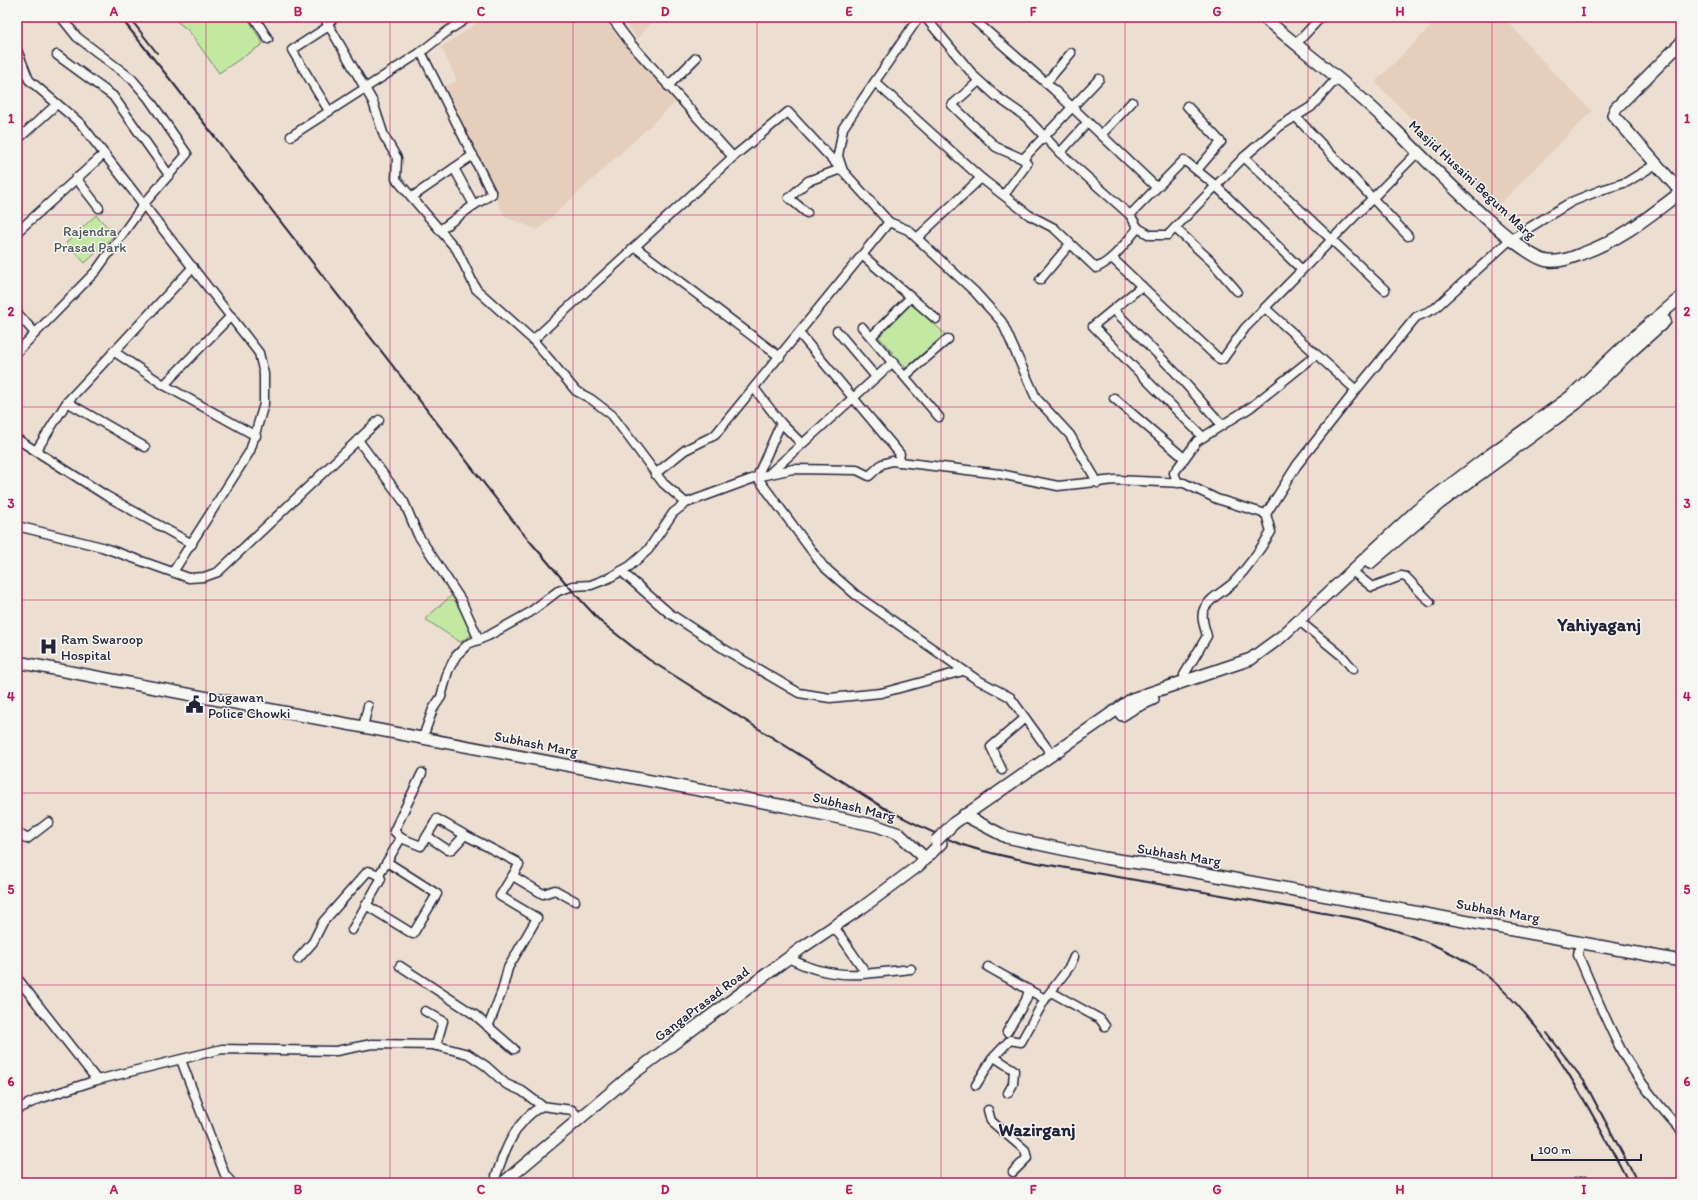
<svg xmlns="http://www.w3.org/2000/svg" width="1698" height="1200" font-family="Itim,sans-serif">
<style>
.built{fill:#e5cfbc}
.green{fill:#c3e8a2;stroke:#72856e}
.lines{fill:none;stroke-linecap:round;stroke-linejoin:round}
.street-casing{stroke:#22223b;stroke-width:11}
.secondary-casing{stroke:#22223b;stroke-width:14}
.street{stroke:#f6f6f2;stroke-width:8}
.secondary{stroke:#f6f6f2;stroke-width:11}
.rail{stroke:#22223b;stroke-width:2}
.secondary-bridge-casing{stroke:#22223b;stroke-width:14;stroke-linecap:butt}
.secondary-bridge{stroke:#f6f6f2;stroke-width:11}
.grid{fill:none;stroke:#c2185b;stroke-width:1;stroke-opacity:0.55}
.labels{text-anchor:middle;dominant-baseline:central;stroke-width:3;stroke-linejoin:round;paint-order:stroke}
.street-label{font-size:14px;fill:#22223b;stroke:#f6f6f2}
.park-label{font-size:14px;fill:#4a5455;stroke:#f6f6f2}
.poi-label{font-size:14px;fill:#22223b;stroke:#f6f6f2;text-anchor:start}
.district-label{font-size:18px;font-weight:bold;fill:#22223b;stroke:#f6f6f2}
.neatline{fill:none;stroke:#c2185b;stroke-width:1.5}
.grid-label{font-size:13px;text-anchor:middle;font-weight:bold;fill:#c2185b}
</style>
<rect width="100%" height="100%" fill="#ecdfd2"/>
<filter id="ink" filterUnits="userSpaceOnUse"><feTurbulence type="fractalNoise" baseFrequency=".025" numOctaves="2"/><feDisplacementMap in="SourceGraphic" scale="8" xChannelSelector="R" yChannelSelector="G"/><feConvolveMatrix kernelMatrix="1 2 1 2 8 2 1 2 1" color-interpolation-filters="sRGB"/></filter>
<g filter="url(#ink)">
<g class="built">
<polygon points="487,17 601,17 676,102 538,230 505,217 443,87 457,81 441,47"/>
<polygon points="620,17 656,17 638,39"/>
<polygon points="1440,17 1504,17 1551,70 1592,111 1498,206 1375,82"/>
</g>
<g class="green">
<polygon points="171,17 247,17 263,44 219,73 188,30"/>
<polygon points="96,215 115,235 85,263 66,243"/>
<polygon points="911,303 945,334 906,368 878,336"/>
<polygon points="452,595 473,634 460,642 425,619"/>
</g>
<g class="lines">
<defs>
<g id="street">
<polyline points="254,17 268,39"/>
<polyline points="324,17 373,102 384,136 397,158 396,179 457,250 476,289 533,340 576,391 591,399 612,415 663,483 686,503"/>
<polyline points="611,17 632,45 733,157"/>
<polyline points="919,17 843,128 838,156 843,171 889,222 908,230 975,292 1002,322 1036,398 1070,435 1098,483"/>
<polyline points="925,17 975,77 996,96 1026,117 1060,153 1130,215 1138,228"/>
<polyline points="971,17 1053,89 1156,187"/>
<polyline points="327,23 336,17"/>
<polyline points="329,26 292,50 329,111"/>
<polyline points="1296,44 1321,17"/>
<polyline points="17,50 29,80 81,124 259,353 264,374 264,404 250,451 173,572"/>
<polyline points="421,52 492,194 474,205"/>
<polyline points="57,55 113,96 169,175"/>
<polyline points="979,81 952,105 996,147 1023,159 1027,164 1004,195"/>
<path d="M875 82 981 178 1029 215 1054 228 1096 268C1114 260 1125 243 1138 228L1150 235H1168L1244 157 1280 126 1311 107 1337 78"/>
<polyline points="1046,83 1071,53"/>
<polyline points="668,86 696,58"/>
<polyline points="1187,106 1221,142 1197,170"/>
<polyline points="1295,116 1408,236"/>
<polyline points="1101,135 1132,102"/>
<polyline points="291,136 421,52 449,30 469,17"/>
<polyline points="17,140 57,104"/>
<polyline points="1060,153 1088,122"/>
<polyline points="1244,157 1385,290"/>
<polyline points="1023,159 1099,79"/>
<polyline points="76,178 99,208"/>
<polyline points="412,197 473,155"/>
<polyline points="807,213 789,198 808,181 841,169"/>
<polyline points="1130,215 1184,160 1216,186 1302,270"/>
<polyline points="1175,228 1211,261 1237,291"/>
<polyline points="440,230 474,205 454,168"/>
<polyline points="17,232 104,154"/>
<polyline points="917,238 981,178"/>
<polyline points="635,247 780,357"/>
<polyline points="862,255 936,319"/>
<polyline points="1112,258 1220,360 1223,359 1245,328 1418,152"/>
<polyline points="1040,280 1070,244"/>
<polyline points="1142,286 1093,326 1203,437"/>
<polyline points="1265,308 1356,390"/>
<polyline points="1114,310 1176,373 1222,425"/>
<polyline points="17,313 35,333"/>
<polyline points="862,327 939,417"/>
<polyline points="837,331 876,377"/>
<polyline points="799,333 900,454 898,462"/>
<polyline points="871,337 911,297"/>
<polyline points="533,340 733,157 788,112 842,170"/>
<polyline points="113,351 164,385 256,436"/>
<polyline points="17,352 96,271 144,204 187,154 149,99 132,79 77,37 61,17"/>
<polyline points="905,376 948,339"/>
<polyline points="164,385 231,316"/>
<polyline points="754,388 781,423 757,477"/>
<polyline points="1114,398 1184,458"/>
<polyline points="67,402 145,447"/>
<polyline points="781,423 802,444"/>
<polyline points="17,439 105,495 192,544"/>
<polyline points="358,440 404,502 418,535 461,600 479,640"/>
<polyline points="36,451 67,402 193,267"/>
<polyline points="770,473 893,362"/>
<polyline points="655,474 685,450 715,435 889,222"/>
<polyline points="757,477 823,566 856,595 976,679 1010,697 1052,755"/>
<polyline points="1178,483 1174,473 1197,441 1251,407 1316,355"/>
<polyline points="17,526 102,547 189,578 204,577 218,572 379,420"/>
<polyline points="621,571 669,613 724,649 799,693 830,698 881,693 963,671"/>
<polyline points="1357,575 1372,587 1401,576 1406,577 1430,602"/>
<polyline points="1303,624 1342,656 1353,669"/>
<path d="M1187 681 1184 675 1207 636C1205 628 1200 617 1204 609 1210 597 1225 591 1234 582 1249 566 1260 550 1271 532L1266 514 1297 465 1356 390 1416 317 1434 309 1511 239 1571 202 1601 190 1627 182 1656 164"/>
<polyline points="363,727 368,706"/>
<polyline points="423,737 433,709 441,697 448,671 456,656 468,644 488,636 529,613 558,591 573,586 591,585 609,578 630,566 648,550 673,513 686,503 757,477 793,469 857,470 869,476 882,464 892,461 1000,474 1058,486 1115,480 1184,483 1217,499 1266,514"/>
<polyline points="1002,770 991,747 1025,718"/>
<polyline points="17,832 27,839 49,822"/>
<polyline points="427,836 448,850 452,849 465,835"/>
<polyline points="401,838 421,846 437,819 465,835 517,862 519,865 500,896 537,918 508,968 502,991 488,1027"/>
<polyline points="513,876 543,894 555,890 575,901"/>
<polyline points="366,905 413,934 437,894 387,862"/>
<polyline points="833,925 866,973"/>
<polyline points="352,930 381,879 379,875"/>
<path d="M1580 942 1578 955C1591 984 1602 1012 1616 1040 1632 1073 1656 1103 1681 1130"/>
<path d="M788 958C799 963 811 969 823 971 851 978 882 972 911 969"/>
<polyline points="298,959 313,942 323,922 368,871 379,875 401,838 394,831 422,773"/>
<polyline points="400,966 475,1015 514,1049"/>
<polyline points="988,967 1045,999"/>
<polyline points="17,978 97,1080"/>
<polyline points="1051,992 1100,1019 1105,1026"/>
<polyline points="425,1011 443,1021 436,1046"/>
<polyline points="1007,1032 1026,1000 1029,990"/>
<polyline points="994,1057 1014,1070 1013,1084 1008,1093"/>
<polyline points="181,1060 225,1175 232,1183"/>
<polyline points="976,1085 992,1059 1010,1040 1021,1042 1045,999 1070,966 1074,957"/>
<polyline points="17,1109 39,1099 97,1080 222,1049 336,1051 372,1044 434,1045 468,1054 486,1066 506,1084 522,1091 542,1106 572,1110 580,1119"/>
<polyline points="988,1110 991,1121 1025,1150 1027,1158 1013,1172"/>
<path d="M496 1176C505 1149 516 1120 542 1106"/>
<polyline points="1576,1183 1585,1181 1585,1183"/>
</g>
<g id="secondary">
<path d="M1263 17C1302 50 1344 81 1381 116 1411 143 1517 259 1549 261 1561 262 1571 258 1581 254 1622 239 1647 218 1681 192"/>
<polyline points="1681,43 1616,108 1613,115 1681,192"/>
<polyline points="1370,563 1440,503 1577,403 1627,355 1665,321"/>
<polyline points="17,662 784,806 877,826 899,834 926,859"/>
<polyline points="1122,715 1133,708 1153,699"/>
<polyline points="964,815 1006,837 1104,858 1180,869 1681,961"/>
<polyline points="954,823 1132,699 1251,659 1281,637 1416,511 1487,457 1570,397 1627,343 1681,297"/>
<polyline points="503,1183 634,1073 803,947 863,907 918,866 941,843"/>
</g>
</defs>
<use href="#street" class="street-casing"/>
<use href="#secondary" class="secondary-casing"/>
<use href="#street" class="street"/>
<use href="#secondary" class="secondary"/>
<g class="rail">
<path d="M120 17 173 83 521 531 577 596 601 622 648 659 884 808C910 821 935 835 963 845 987 853 1012 858 1038 863L1358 919C1398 930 1440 944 1475 967 1542 1013 1592 1112 1629 1183"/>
<polyline points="129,17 157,53"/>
<polyline points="1547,1033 1584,1081 1638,1183"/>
</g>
<defs>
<polyline id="secondary-bridge" points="936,841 954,823"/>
</defs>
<use href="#secondary-bridge" class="secondary-bridge-casing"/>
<use href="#secondary-bridge" class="secondary-bridge"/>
</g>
</g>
<path class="grid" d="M206 17V1183M390 17V1183M573 17V1183M757 17V1183M941 17V1183M1125 17V1183M1308 17V1183M1492 17V1183M17 215H1681M17 407H1681M17 600H1681M17 793H1681M17 985H1681"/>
<defs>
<symbol id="hospital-bare" viewBox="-9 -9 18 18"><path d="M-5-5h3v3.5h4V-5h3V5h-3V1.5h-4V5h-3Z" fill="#22223b" stroke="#f6f6f2" stroke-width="2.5" paint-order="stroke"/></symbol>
<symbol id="civic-bare" viewBox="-9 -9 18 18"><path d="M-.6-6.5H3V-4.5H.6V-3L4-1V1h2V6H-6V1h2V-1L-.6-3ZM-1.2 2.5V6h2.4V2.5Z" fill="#22223b" stroke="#f6f6f2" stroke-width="2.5" paint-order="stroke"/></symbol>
</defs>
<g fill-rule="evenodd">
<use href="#hospital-bare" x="36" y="634" width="25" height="25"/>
<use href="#civic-bare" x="182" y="692" width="25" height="25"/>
</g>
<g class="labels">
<g class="street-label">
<text transform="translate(1472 180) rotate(43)">Masjid Husaini Begum Marg</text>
<text transform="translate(536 744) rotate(11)">Subhash Marg</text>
<text transform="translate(854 807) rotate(14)">Subhash Marg</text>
<text transform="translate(1179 855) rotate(9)">Subhash Marg</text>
<text transform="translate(1498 911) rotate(10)">Subhash Marg</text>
<text transform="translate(702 1004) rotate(-37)">GangaPrasad Road</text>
</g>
<g class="park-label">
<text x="90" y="231">Rajendra<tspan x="90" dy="16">Prasad Park</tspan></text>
</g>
<g class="poi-label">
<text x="61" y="639">Ram Swaroop<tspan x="61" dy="16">Hospital</tspan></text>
<text x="208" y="697">Dugawan<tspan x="208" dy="16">Police Chowki</tspan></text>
</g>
<g class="district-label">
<text x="1599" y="625">Yahiyaganj</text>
<text x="1037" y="1130">Wazirganj</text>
</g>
</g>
<rect width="1698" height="1200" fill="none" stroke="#f6f6f2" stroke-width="44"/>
<path d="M1532 1154v6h109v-6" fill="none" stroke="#22223b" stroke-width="2"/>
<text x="1538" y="1154" font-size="12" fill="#22223b" stroke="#f6f6f2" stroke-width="3" paint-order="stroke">100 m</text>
<rect x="22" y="22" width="1654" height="1156" class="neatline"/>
<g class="grid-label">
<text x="114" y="16">A</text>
<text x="298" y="16">B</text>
<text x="481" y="16">C</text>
<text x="665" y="16">D</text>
<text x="849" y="16">E</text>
<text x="1033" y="16">F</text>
<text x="1217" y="16">G</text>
<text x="1400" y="16">H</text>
<text x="1584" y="16">I</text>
<text x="11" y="123">1</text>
<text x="1687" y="123">1</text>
<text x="11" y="316">2</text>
<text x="1687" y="316">2</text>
<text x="11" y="508">3</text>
<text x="1687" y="508">3</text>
<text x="11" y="701">4</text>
<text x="1687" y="701">4</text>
<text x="11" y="894">5</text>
<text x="1687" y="894">5</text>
<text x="11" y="1086">6</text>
<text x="1687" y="1086">6</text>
<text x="114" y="1194">A</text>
<text x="298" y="1194">B</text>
<text x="481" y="1194">C</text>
<text x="665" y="1194">D</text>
<text x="849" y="1194">E</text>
<text x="1033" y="1194">F</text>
<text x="1217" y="1194">G</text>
<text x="1400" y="1194">H</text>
<text x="1584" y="1194">I</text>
</g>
</svg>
